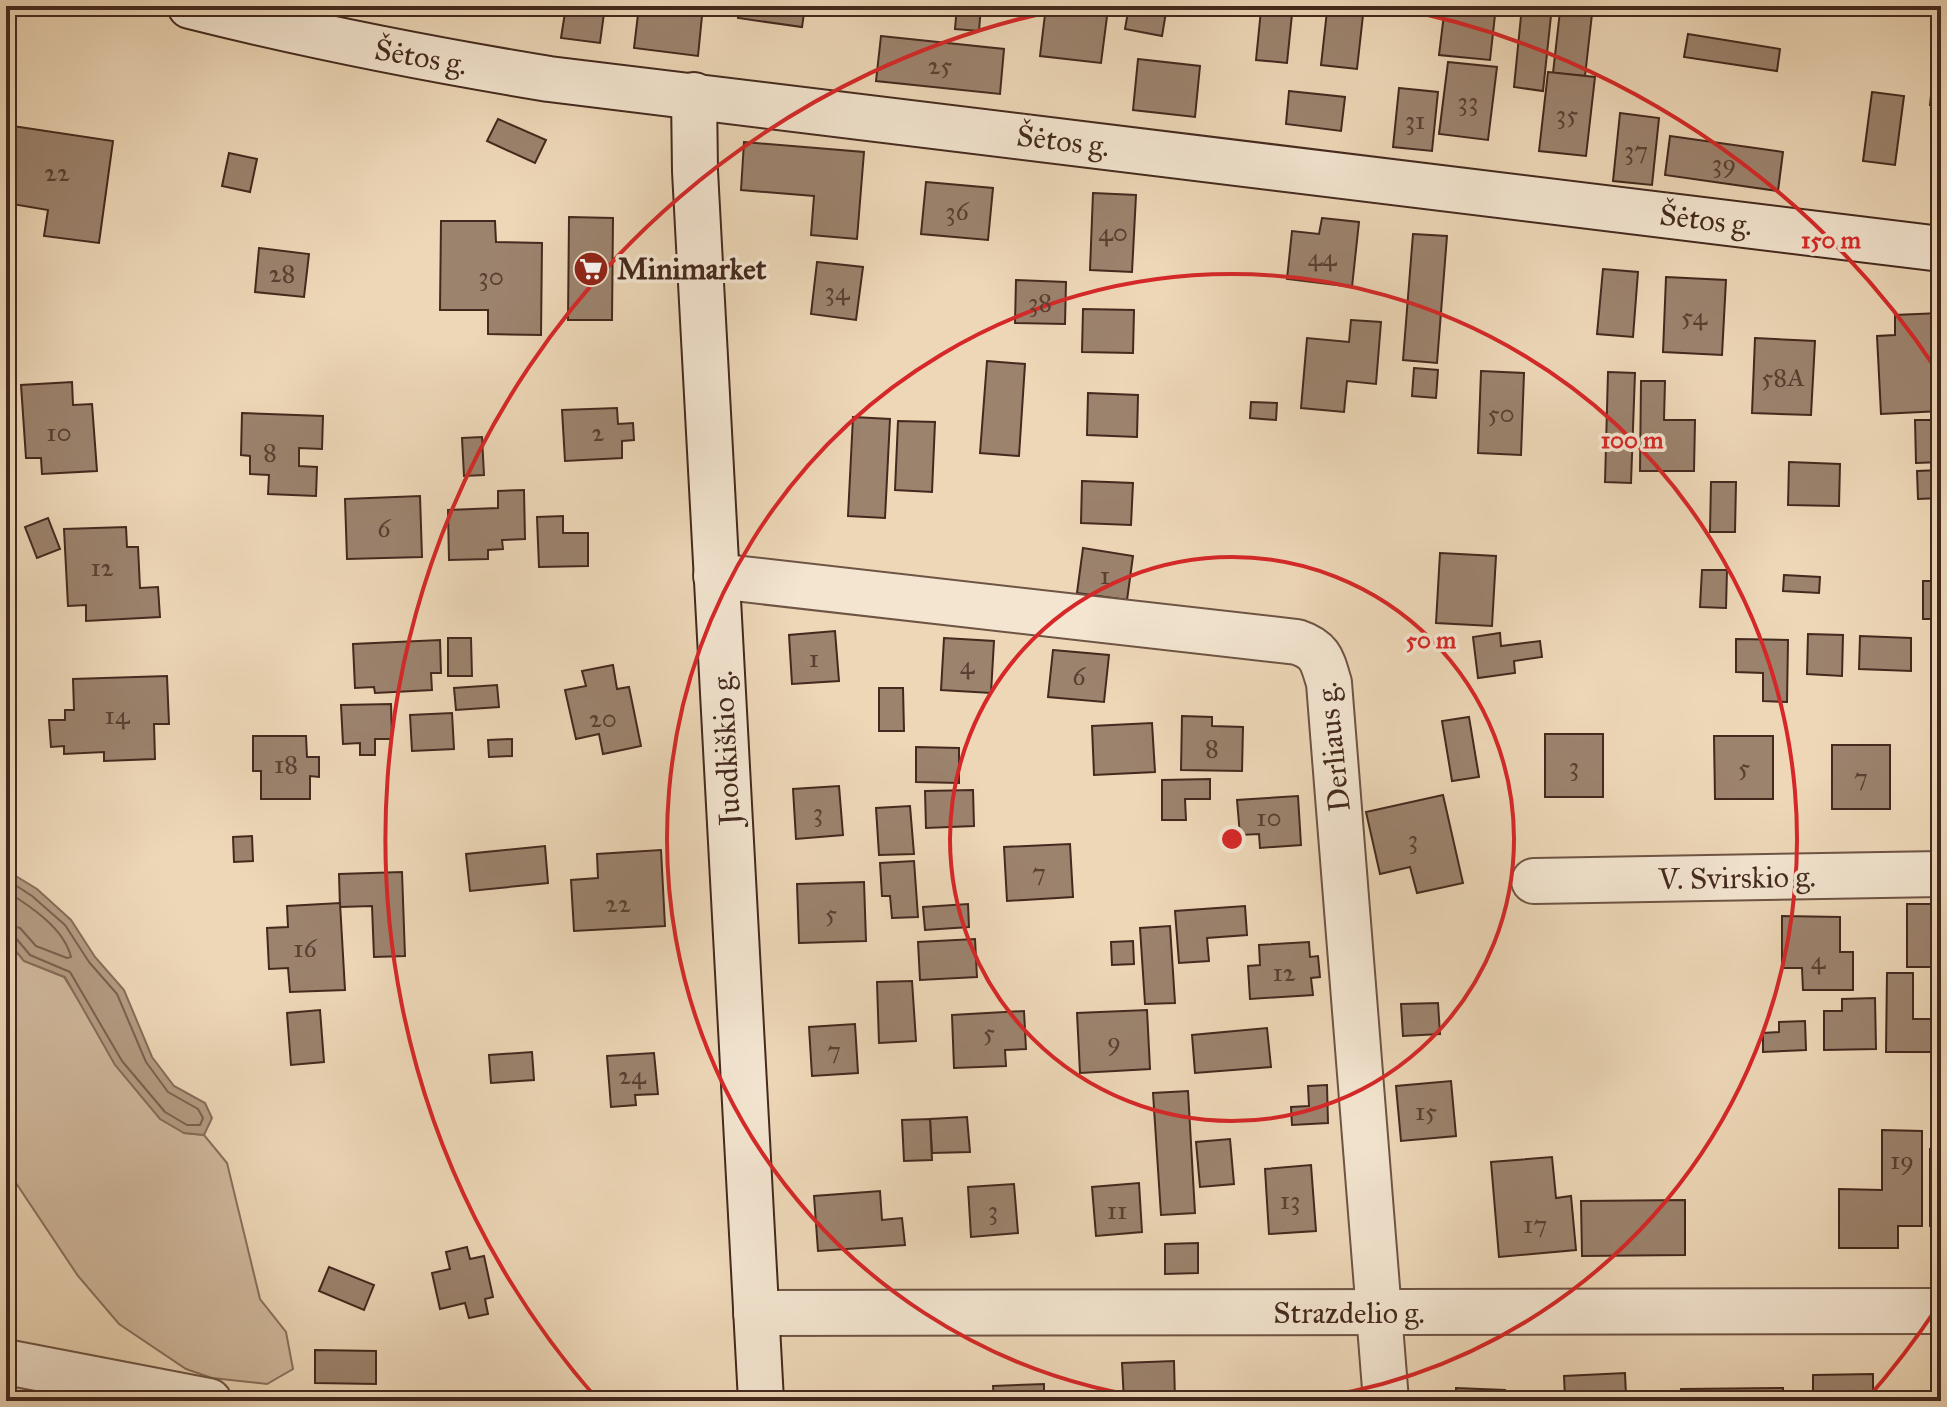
<svg xmlns="http://www.w3.org/2000/svg" width="1947" height="1407" font-family="'IM FELL Great Primer',serif">
<style>
.green{fill:#d0b99d;stroke:#8a715e;stroke-width:2}
.water{fill:#b49c83;stroke:#876e5b;stroke-width:2}
.lines{fill:none;stroke-linecap:round;stroke-linejoin:round}
.shore{stroke:#7c6250;stroke-width:2}
.building{fill:#9c836e;stroke:#44291e;stroke-width:2}
.street-casing{stroke:#6e5444;stroke-width:48}
.secondary-casing{stroke:#44291e;stroke-width:48}
.street{stroke:#f3e5d0;stroke-width:44}
.secondary{stroke:#f3e5d0;stroke-width:44}
.ring{fill:none;stroke:#d62828;stroke-width:4}
.labels{text-anchor:middle;dominant-baseline:central;stroke-width:7;stroke-linejoin:round;paint-order:stroke}
.number-label{font-size:26px;fill:#5a4032}
.street-label{font-size:30px;fill:#44291e;stroke:#f3e5d0}
.poi-label{font-size:30px;font-weight:bold;fill:#44291e;stroke:#f3e5d0;text-anchor:start}
.centre{fill:#d62828;stroke:#f3e5d0;stroke-width:4}
.ring-label{font-size:24px;text-anchor:middle;font-weight:bold;fill:#d62828;stroke:#f3e5d0;stroke-width:7;stroke-linejoin:round;paint-order:stroke}
</style>
<rect width="100%" height="100%" fill="#edd7b7"/>
<filter id="stains"><feTurbulence type="fractalNoise" baseFrequency=".0025" numOctaves="4"/><feColorMatrix values="0 0 0 0 .2 0 0 0 0 .09 0 0 0 0 .02 0 0 0 .5 -.17"/></filter>
<radialGradient id="worn" r=".72"><stop offset=".6" stop-color="#630" stop-opacity="0"/><stop offset="1" stop-color="#630" stop-opacity=".3"/></radialGradient>
<polygon class="green" points="6,939 24,961 64,977 89,1017 184,1133 204,1135 227,1163 260,1299 286,1332 293,1369 267,1384 212,1378 186,1369 119,1324 78,1276 6,1168"/>
<polygon class="water" points="6,870 37,889 71,920 95,957 124,990 152,1057 174,1086 205,1103 212,1118 204,1135 184,1133 160,1119 115,1065 65,977 24,961 6,939"/>
<g class="lines">
<g class="shore">
<polyline points="6,879 32,896 65,925 89,962 117,994 146,1062 168,1092 198,1109 203,1118 200,1125 187,1125 165,1112 122,1061 70,972 30,955 15,937 6,935"/>
<path d="M6 891C30 906 64 928 71 957L67 958 36 946 20 928 6 924"/>
</g>
</g>
<g class="building">
<polygon points="481,6 539,6 539,13"/>
<polygon points="566,6 605,6 600,43 561,38"/>
<polygon points="639,6 703,6 698,56 634,48"/>
<polygon points="739,6 828,6 827,16 804,13 802,27 738,18"/>
<polygon points="957,6 981,6 979,31 955,29"/>
<polygon points="1046,6 1108,9 1101,63 1040,56"/>
<polygon points="1129,6 1167,6 1162,36 1125,29"/>
<polygon points="1445,6 1496,6 1490,60 1439,55"/>
<polygon points="1522,6 1552,6 1543,91 1514,87"/>
<polygon points="1261,10 1292,14 1287,63 1256,60"/>
<polygon points="1327,11 1363,15 1357,69 1321,65"/>
<polygon points="1560,11 1592,14 1585,76 1553,73"/>
<polygon points="1688,34 1780,49 1777,71 1684,57"/>
<polygon points="881,36 1004,49 1000,94 876,81"/>
<polygon points="1937,38 1941,38 1941,106 1930,105"/>
<polygon points="1138,59 1200,66 1195,117 1133,110"/>
<polygon points="1448,62 1497,67 1488,140 1439,134"/>
<polygon points="1548,72 1595,77 1586,156 1539,151"/>
<polygon points="1399,88 1438,92 1432,151 1393,147"/>
<polygon points="1289,91 1345,97 1341,131 1286,124"/>
<polygon points="1872,92 1904,96 1895,165 1863,161"/>
<polygon points="1620,113 1659,118 1652,185 1613,181"/>
<polygon points="498,119 546,140 535,163 487,141"/>
<polygon points="6,125 113,141 99,243 44,236 48,210 6,203"/>
<polygon points="1670,136 1783,152 1778,191 1665,175"/>
<polygon points="744,142 864,152 857,239 811,235 814,196 741,190"/>
<polygon points="229,153 257,159 250,192 222,186"/>
<polygon points="926,182 993,188 988,240 921,234"/>
<polygon points="1093,193 1136,195 1132,272 1090,270"/>
<polygon points="569,217 613,218 612,320 568,320"/>
<polygon points="1322,218 1359,222 1352,287 1287,279 1292,231 1319,234"/>
<polygon points="441,221 495,221 496,242 542,243 541,335 488,334 488,310 440,310"/>
<polygon points="1413,234 1447,236 1437,363 1403,360"/>
<polygon points="259,248 309,254 304,297 255,292"/>
<polygon points="817,262 863,267 856,320 811,314"/>
<polygon points="1603,269 1638,272 1633,337 1597,334"/>
<polygon points="1666,277 1726,280 1722,355 1663,352"/>
<polygon points="1016,280 1066,282 1065,324 1015,323"/>
<polygon points="1083,309 1134,310 1133,353 1082,352"/>
<polygon points="1940,313 1941,411 1881,414 1877,336 1895,335 1895,315"/>
<polygon points="1351,320 1381,322 1376,384 1347,381 1344,412 1301,408 1307,338 1349,342"/>
<polygon points="1755,338 1815,341 1811,415 1752,413"/>
<polygon points="987,361 1025,364 1019,456 980,453"/>
<polygon points="1414,368 1438,370 1436,398 1412,396"/>
<polygon points="1481,371 1524,373 1521,455 1478,453"/>
<polygon points="1608,372 1635,373 1631,483 1605,482"/>
<polygon points="1641,381 1665,381 1664,420 1695,420 1694,471 1640,471"/>
<polygon points="72,382 73,405 92,404 97,471 42,474 41,458 26,458 21,385"/>
<polygon points="1088,393 1138,395 1137,437 1087,435"/>
<polygon points="1251,402 1277,403 1276,420 1250,418"/>
<polygon points="617,408 618,424 633,423 634,440 622,441 622,458 565,461 562,410"/>
<polygon points="242,413 323,416 322,449 299,448 299,466 317,467 316,496 268,494 269,475 250,474 250,456 241,455"/>
<polygon points="853,417 890,419 885,518 848,516"/>
<polygon points="1915,420 1941,420 1941,462 1916,463"/>
<polygon points="898,421 935,422 932,492 895,490"/>
<polygon points="482,437 484,475 464,476 462,438"/>
<polygon points="1789,462 1840,464 1839,506 1788,505"/>
<polygon points="1941,470 1941,498 1918,499 1917,471"/>
<polygon points="1082,481 1133,483 1131,525 1081,523"/>
<polygon points="1711,482 1736,482 1735,532 1710,532"/>
<polygon points="524,490 525,539 502,540 503,549 488,550 488,559 449,560 448,510 498,508 498,491"/>
<polygon points="420,496 422,557 347,559 345,499"/>
<polygon points="563,516 563,533 588,533 588,566 539,567 537,517"/>
<polygon points="48,518 60,549 37,558 25,527"/>
<polygon points="126,527 127,547 138,547 140,588 158,587 160,617 86,621 86,605 68,606 64,529"/>
<polygon points="1083,548 1133,556 1127,600 1077,593"/>
<polygon points="1440,553 1496,556 1492,626 1436,623"/>
<polygon points="1702,570 1727,570 1726,608 1700,607"/>
<polygon points="1784,575 1820,577 1819,593 1783,591"/>
<rect x="1923" y="581" width="18" height="38"/>
<polygon points="835,631 839,681 792,684 789,635"/>
<polygon points="1500,633 1501,646 1540,641 1542,657 1514,661 1515,673 1478,678 1473,637"/>
<polygon points="1808,634 1843,635 1842,676 1807,674"/>
<polygon points="1860,636 1911,638 1911,671 1859,669"/>
<polygon points="448,638 471,638 472,676 448,676"/>
<polygon points="944,638 994,641 991,693 941,690"/>
<polygon points="1736,639 1788,640 1787,702 1763,701 1763,673 1736,672"/>
<polygon points="440,640 441,673 431,673 432,690 375,693 374,687 355,688 353,644"/>
<polygon points="1053,650 1109,655 1104,702 1048,697"/>
<polygon points="613,665 617,689 629,687 641,746 603,754 599,734 576,739 565,690 586,686 582,671"/>
<polygon points="167,676 169,724 154,724 155,759 104,761 104,752 64,754 64,746 51,747 49,720 65,720 65,710 74,710 73,679"/>
<polygon points="497,685 499,707 456,710 454,688"/>
<polygon points="879,688 903,688 904,731 879,731"/>
<polygon points="391,704 392,739 375,739 375,755 360,755 360,743 343,744 341,705"/>
<polygon points="452,713 454,749 412,751 410,715"/>
<polygon points="1182,716 1212,717 1212,726 1243,727 1242,771 1181,770"/>
<polygon points="1469,717 1479,777 1452,781 1442,721"/>
<polygon points="1152,723 1155,772 1094,775 1092,726"/>
<rect x="1545" y="734" width="58" height="63"/>
<polygon points="253,736 306,736 307,757 319,757 319,777 310,776 310,799 261,799 261,771 253,771"/>
<polygon points="1714,736 1773,736 1773,799 1715,799"/>
<polygon points="512,739 512,756 489,757 488,740"/>
<rect x="1832" y="745" width="58" height="64"/>
<polygon points="916,747 959,748 959,783 916,782"/>
<polygon points="1210,779 1210,799 1185,799 1186,820 1162,820 1162,780"/>
<polygon points="839,786 843,835 796,839 793,789"/>
<polygon points="973,790 974,826 926,828 925,791"/>
<polygon points="1443,795 1463,883 1417,893 1410,867 1380,874 1366,812"/>
<polygon points="1298,796 1301,845 1260,848 1259,834 1240,835 1237,800"/>
<polygon points="910,806 914,854 879,855 876,808"/>
<polygon points="252,836 253,861 234,862 233,837"/>
<polygon points="1070,844 1073,897 1007,901 1004,847"/>
<polygon points="545,846 548,883 470,891 466,854"/>
<polygon points="661,850 665,926 574,931 571,880 598,878 597,854"/>
<polygon points="914,861 918,917 892,918 890,896 882,896 880,863"/>
<polygon points="402,872 405,956 374,957 372,906 340,907 339,874"/>
<polygon points="864,882 866,941 799,943 797,884"/>
<polygon points="340,903 345,990 290,992 288,968 269,969 267,928 288,927 287,906"/>
<polygon points="968,904 969,927 925,930 923,907"/>
<rect x="1907" y="904" width="34" height="63"/>
<polygon points="1245,906 1247,935 1207,938 1209,961 1179,963 1175,911"/>
<polygon points="1782,916 1840,917 1840,952 1853,952 1853,990 1803,990 1802,968 1782,968"/>
<polygon points="1170,926 1175,1003 1145,1004 1140,928"/>
<polygon points="975,939 977,977 920,980 918,942"/>
<polygon points="1133,941 1134,964 1112,965 1111,942"/>
<polygon points="1309,942 1310,957 1318,956 1320,977 1311,978 1313,995 1250,999 1248,966 1260,965 1259,945"/>
<polygon points="1887,973 1913,973 1913,1019 1941,1019 1941,1052 1886,1052"/>
<polygon points="912,981 916,1041 879,1043 877,982"/>
<polygon points="1875,998 1876,1049 1824,1050 1824,1011 1842,1011 1842,999"/>
<polygon points="1438,1003 1440,1034 1403,1036 1401,1004"/>
<polygon points="320,1010 324,1062 291,1065 287,1013"/>
<polygon points="1147,1010 1150,1069 1080,1073 1077,1013"/>
<polygon points="1024,1011 1026,1049 1005,1050 1006,1066 954,1068 952,1015"/>
<polygon points="1805,1021 1806,1050 1763,1052 1763,1033 1779,1032 1779,1022"/>
<polygon points="855,1024 858,1073 812,1076 809,1027"/>
<polygon points="1267,1028 1271,1067 1195,1073 1192,1035"/>
<polygon points="532,1052 534,1080 491,1083 489,1055"/>
<polygon points="654,1053 658,1094 635,1095 636,1105 611,1107 607,1056"/>
<polygon points="1451,1081 1456,1136 1401,1141 1396,1086"/>
<polygon points="1327,1085 1328,1123 1292,1125 1291,1107 1309,1106 1308,1086"/>
<polygon points="1188,1091 1195,1213 1161,1215 1153,1093"/>
<polygon points="967,1117 970,1152 932,1153 930,1119"/>
<polygon points="930,1119 932,1160 904,1161 902,1120"/>
<polygon points="1882,1130 1922,1131 1922,1226 1898,1226 1898,1248 1839,1248 1839,1189 1882,1190"/>
<polygon points="1230,1139 1234,1184 1200,1187 1196,1142"/>
<polygon points="1941,1148 1941,1226 1930,1226 1930,1149"/>
<polygon points="1552,1157 1556,1198 1571,1196 1576,1250 1499,1257 1491,1162"/>
<polygon points="1311,1165 1316,1231 1269,1234 1265,1169"/>
<polygon points="1139,1183 1142,1232 1096,1236 1092,1187"/>
<polygon points="1014,1184 1018,1233 971,1237 968,1187"/>
<polygon points="880,1191 882,1220 902,1218 905,1245 818,1251 814,1196"/>
<polygon points="1685,1200 1685,1255 1582,1256 1581,1201"/>
<polygon points="1198,1243 1198,1273 1165,1274 1165,1244"/>
<polygon points="467,1247 470,1259 484,1256 493,1297 485,1299 488,1314 469,1318 465,1303 440,1309 432,1273 450,1269 446,1252"/>
<polygon points="329,1267 374,1285 364,1310 319,1291"/>
<polygon points="315,1350 376,1351 376,1384 315,1383"/>
<polygon points="1174,1361 1175,1401 1124,1401 1122,1363"/>
<polygon points="1625,1373 1626,1395 1647,1394 1647,1401 1542,1401 1565,1398 1564,1376"/>
<polygon points="1873,1374 1873,1401 1813,1401 1813,1375"/>
<polygon points="1044,1384 1044,1401 994,1401 993,1386"/>
<polygon points="1456,1388 1505,1390 1505,1401 1456,1401"/>
<polygon points="1783,1388 1783,1401 1681,1401 1681,1389"/>
<rect x="830" y="1391" width="58" height="10"/>
<rect x="1282" y="1397" width="58" height="4"/>
</g>
<g class="lines">
<defs>
<g id="street">
<path d="M716 576 1297 642C1321 650 1322 660 1329 683L1386 1401"/>
<polyline points="1534,881 1941,874"/>
<polyline points="756,1313 1941,1311"/>
<polyline points="6,1362 209,1401"/>
</g>
<g id="secondary">
<path d="M190 6C309 36 427 59 549 79L1941 249"/>
<polyline points="694,95 695,171 761,1401"/>
</g>
</defs>
<use href="#street" class="street-casing"/>
<use href="#secondary" class="secondary-casing"/>
<use href="#street" class="street"/>
<use href="#secondary" class="secondary"/>
</g>
<g class="ring">
<circle cx="1232" cy="839" r="282"/>
<path d="M1173 1401A565 565 0 1 1 1291 1401"/>
<path d="M1938 1306A847 847 0 0 1 1866 1400M598 1400A847 847 0 0 1 1078 6M1386 6A847 847 0 0 1 1938 372"/>
</g>
<defs>
<symbol id="supermarket-disc" viewBox="-11 -11 22 22"><circle r="9.5" fill="#8f2418" stroke="#f3e5d0"/><path d="M-6-5.5h2.5l.6 2H6L4.5 2H-2.5L-4.4-4H-6ZM-1.5 3.2a1.3 1.3 0 1 0 .1 0ZM3 3.2a1.3 1.3 0 1 0 .1 0Z" fill="#fff"/></symbol>
</defs>
<g fill-rule="evenodd">
<use href="#supermarket-disc" x="571" y="249" width="40" height="40"/>
</g>
<g class="labels">
<g class="number-label">
<text x="940" y="65">25</text>
<text x="1468" y="101">33</text>
<text x="1567" y="114">35</text>
<text x="1415" y="120">31</text>
<text x="1636" y="150">37</text>
<text x="1724" y="163">39</text>
<text x="57" y="172">22</text>
<text x="957" y="211">36</text>
<text x="1113" y="232">40</text>
<text x="1322" y="257">44</text>
<text x="282" y="273">28</text>
<text x="491" y="276">30</text>
<text x="837" y="291">34</text>
<text x="1040" y="302">38</text>
<text x="1694" y="316">54</text>
<text x="1783" y="377">58A</text>
<text x="1501" y="413">50</text>
<text x="59" y="432">10</text>
<text x="598" y="432">2</text>
<text x="270" y="452">8</text>
<text x="384" y="528">6</text>
<text x="102" y="567">12</text>
<text x="1105" y="575">1</text>
<text x="814" y="658">1</text>
<text x="967" y="665">4</text>
<text x="1079" y="676">6</text>
<text x="117" y="715">14</text>
<text x="603" y="718">20</text>
<text x="1212" y="748">8</text>
<text x="286" y="764">18</text>
<text x="1574" y="766">3</text>
<text x="1744" y="767">5</text>
<text x="1861" y="777">7</text>
<text x="818" y="812">3</text>
<text x="1269" y="817">10</text>
<text x="1413" y="839">3</text>
<text x="1039" y="872">7</text>
<text x="618" y="903">22</text>
<text x="831" y="913">5</text>
<text x="305" y="948">16</text>
<text x="1818" y="960">4</text>
<text x="1284" y="972">12</text>
<text x="989" y="1032">5</text>
<text x="1114" y="1041">9</text>
<text x="834" y="1050">7</text>
<text x="632" y="1075">24</text>
<text x="1426" y="1111">15</text>
<text x="1902" y="1160">19</text>
<text x="1290" y="1200">13</text>
<text x="993" y="1210">3</text>
<text x="1117" y="1210">11</text>
<text x="1535" y="1224">17</text>
</g>
<g class="street-label">
<text transform="translate(421 57) rotate(10)">Šėtos g.</text>
<text transform="translate(1063 141) rotate(7)">Šėtos g.</text>
<text transform="translate(1706 220) rotate(7)">Šėtos g.</text>
<text transform="translate(1333 747) rotate(-96)">Derliaus g.</text>
<text transform="translate(726 748) rotate(-93)">Juodkiškio g.</text>
<text transform="translate(1737 878) rotate(-1)">V. Svirskio g.</text>
<text x="1349" y="1313">Strazdelio g.</text>
</g>
<g class="poi-label">
<text x="617" y="269">Minimarket</text>
</g>
</g>
<circle cx="1232" cy="839" r="12" class="centre"/>
<g class="ring-label">
<text x="1831" y="248">150 m</text>
<text x="1632" y="448">100 m</text>
<text x="1431" y="648">50 m</text>
</g>
<rect width="1947" height="1407" fill="none" stroke="#edd7b7" stroke-width="32"/>
<rect x="8" y="8" width="1931" height="1391" fill="none" stroke="#44291e" stroke-width="4"/>
<rect x="16" y="16" width="1915" height="1375" fill="none" stroke="#44291e" stroke-width="2"/>
<rect width="100%" height="100%" filter="url(#stains)"/>
<rect width="100%" height="100%" fill="url(#worn)"/>
</svg>
